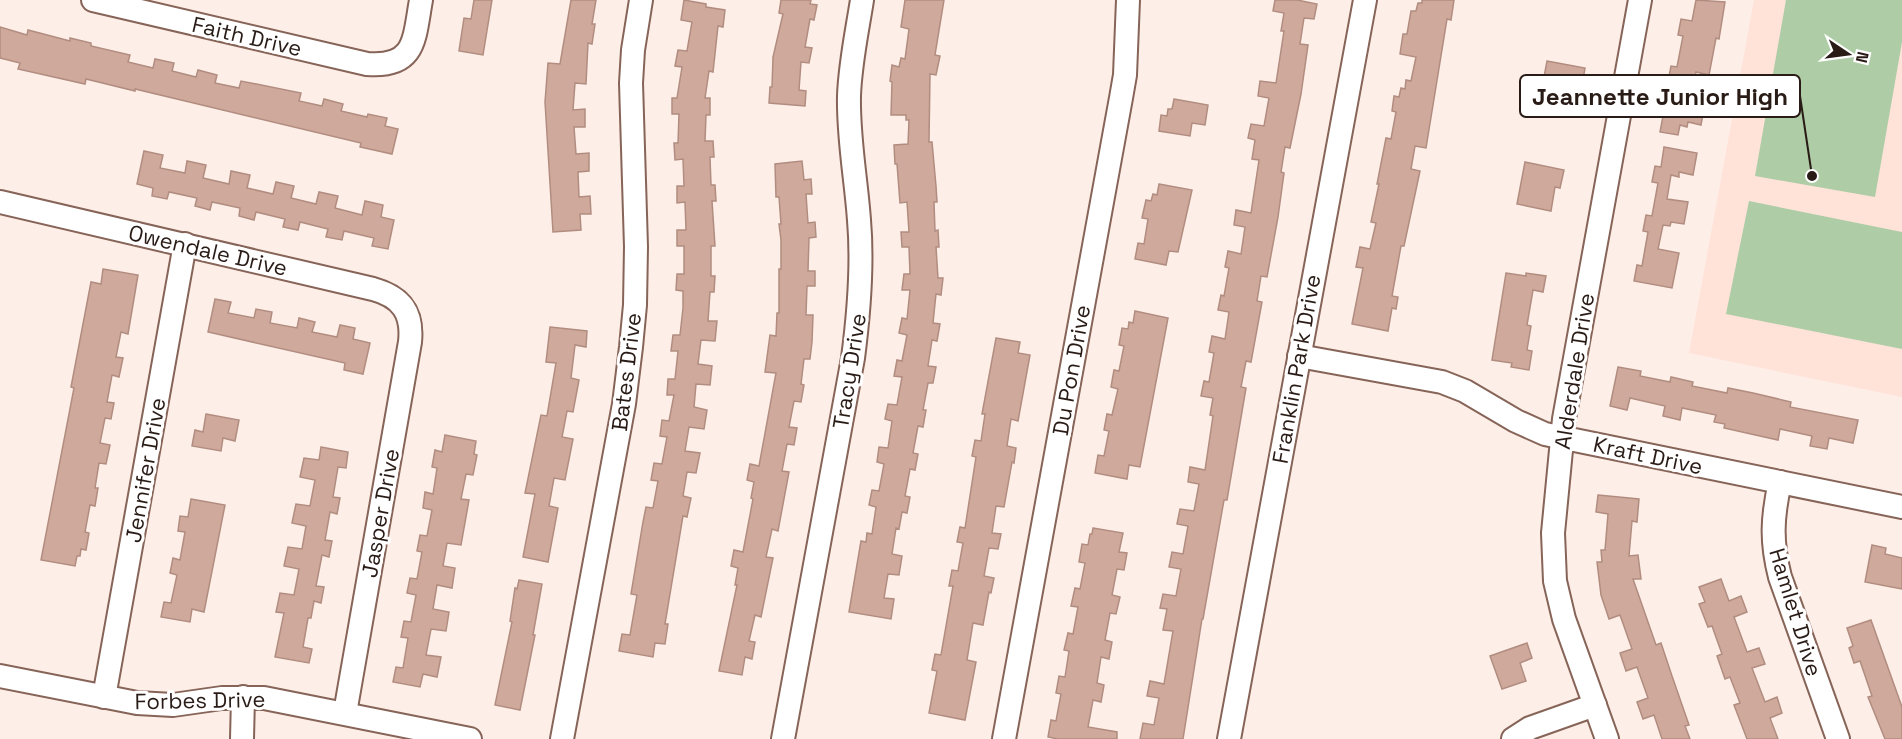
<svg xmlns="http://www.w3.org/2000/svg" width="1902" height="739" font-family="'Space Grotesk',sans-serif">
<style>
.built{fill:#ffe2d8}
.green{fill:#aecda6}
.building{fill:#cfa99c;stroke:#b18d80;stroke-width:1.5}
.lines{fill:none;stroke-linecap:round;stroke-linejoin:round}
.minor-casing{stroke:#866458;stroke-width:26}
.minor{stroke:#fff;stroke-width:22}
.labels{text-anchor:middle;dominant-baseline:central;stroke-width:6;stroke-linejoin:round;paint-order:stroke}
.street-label{font-size:22px;fill:#291b16;stroke:#fff}
.leader{fill:none;stroke:#291b16;stroke-width:2}
.callout-dot{fill:#291b16;stroke:#fff;stroke-width:2}
.callout{fill:#fff;stroke:#291b16;stroke-width:2}
.callout-label{font-size:24px;text-anchor:middle;font-weight:bold;fill:#291b16}
</style>
<rect width="100%" height="100%" fill="#feeee8"/>
<polygon class="built" points="1754,0 1902,0 1902,397 1689,353"/>
<g class="green">
<polygon points="1786,0 1902,0 1902,42 1875,197 1755,176"/>
<polygon points="1749,201 1902,232 1902,349 1726,314"/>
</g>
<g class="building">
<polygon points="474,0 492,0 483,55 459,51 464,18 471,19"/>
<polygon points="571,0 596,0 592,24 595,24 592,44 588,43 586,84 575,83 573,110 585,109 585,127 574,127 576,154 589,153 589,171 578,172 579,197 590,196 591,214 580,214 581,230 553,232 545,102 548,63 560,64"/>
<polygon points="684,0 706,4 706,7 725,10 723,27 718,26 713,72 709,71 705,98 710,98 710,115 706,115 705,141 713,141 714,157 710,157 711,185 715,185 716,201 712,201 715,246 711,246 711,276 715,276 714,292 710,292 708,321 717,321 715,341 701,340 698,364 712,366 710,385 696,384 694,407 707,410 704,429 689,427 685,451 700,453 696,473 687,472 683,496 691,498 687,517 683,516 665,624 668,624 665,644 655,643 653,657 619,651 622,634 630,635 637,595 631,594 643,522 646,507 653,508 658,481 651,480 654,463 662,464 667,437 660,436 662,420 669,421 674,395 667,395 668,379 675,379 678,351 671,351 673,335 680,335 683,308 683,291 676,290 677,274 684,274 684,246 677,246 677,230 686,230 685,202 677,203 677,186 684,186 683,159 675,160 674,143 678,143 679,114 672,114 672,98 677,98 682,67 675,66 678,50 687,51 692,22 681,20"/>
<polygon points="781,0 811,0 810,4 817,5 814,20 810,19 805,47 812,48 809,63 801,62 799,90 806,91 805,106 769,103 770,87 772,87 773,57 783,14 779,13"/>
<polygon points="905,0 944,0 935,55 940,56 936,75 930,74 929,142 932,142 936,186 937,202 934,202 935,231 938,230 939,247 936,247 938,278 943,278 941,295 936,294 933,323 940,324 937,341 932,340 928,366 936,367 933,383 928,383 923,410 926,410 923,427 918,426 913,453 918,454 915,470 910,469 905,496 910,497 907,513 902,512 899,529 896,528 892,554 902,556 899,575 888,574 884,598 894,599 891,619 849,612 861,541 866,542 867,533 872,534 876,507 869,505 872,490 879,491 884,464 877,462 879,447 888,448 892,421 885,419 888,404 897,405 902,377 894,376 897,360 902,361 907,335 899,333 902,318 907,319 910,290 902,290 904,274 910,274 909,247 902,247 901,232 909,232 907,202 900,203 897,164 895,164 894,145 908,144 909,120 906,120 906,115 891,115 892,82 890,81 892,65 899,67 901,58 905,59 909,29 901,27"/>
<polygon points="1275,0 1297,0 1317,4 1314,19 1304,18 1300,44 1308,45 1301,94 1290,148 1285,147 1281,172 1284,173 1278,217 1267,277 1261,276 1257,301 1262,302 1251,362 1246,361 1241,387 1246,388 1227,500 1224,500 1203,619 1202,619 1183,739 1140,739 1143,723 1154,725 1159,698 1147,696 1150,681 1164,684 1173,631 1163,630 1167,609 1160,608 1163,594 1176,596 1181,569 1169,567 1172,552 1183,554 1188,526 1177,524 1180,509 1194,511 1199,484 1188,482 1190,467 1205,470 1213,416 1210,415 1213,398 1201,396 1204,381 1209,382 1214,353 1209,352 1212,336 1225,339 1229,312 1218,310 1221,295 1224,296 1229,268 1225,267 1228,251 1241,254 1245,227 1234,225 1236,210 1251,213 1259,160 1252,159 1255,140 1248,138 1251,124 1264,126 1269,98 1258,96 1260,81 1276,83 1284,31 1281,31 1284,13 1273,11"/>
<polygon points="1422,0 1454,0 1451,20 1447,19 1426,148 1415,146 1411,169 1420,171 1404,246 1401,246 1392,296 1398,297 1396,309 1392,308 1388,331 1352,324 1363,268 1356,267 1360,247 1370,249 1376,223 1371,222 1379,184 1377,184 1386,138 1391,139 1396,112 1392,111 1394,96 1399,97 1401,88 1405,89 1406,80 1411,81 1416,57 1400,54 1403,34 1407,34 1411,11 1416,11 1418,3 1422,3"/>
<polygon points="1696,0 1725,2 1719,39 1716,38 1709,75 1696,72 1695,77 1688,75 1686,85 1668,82 1671,66 1677,67 1683,36 1678,35 1681,19 1692,21"/>
<polygon points="0,27 27,35 28,30 70,41 70,38 91,43 91,46 130,55 128,62 153,68 155,59 174,63 172,71 196,77 198,70 217,75 215,83 239,88 241,81 301,93 299,101 322,106 324,99 343,104 341,111 367,117 368,114 387,118 385,126 398,129 392,154 360,147 361,143 135,89 135,91 86,79 85,84 18,69 20,63 0,58"/>
<polygon points="1547,61 1585,68 1582,86 1576,85 1572,109 1539,103"/>
<polygon points="1672,98 1705,103 1701,125 1688,122 1687,127 1680,125 1678,135 1660,132 1663,116 1669,117"/>
<polygon points="1174,99 1208,105 1205,125 1192,123 1190,136 1159,131 1161,115 1167,116 1168,109 1172,109"/>
<polygon points="1664,147 1697,153 1693,175 1679,172 1679,177 1671,175 1667,199 1688,202 1684,224 1671,222 1670,226 1663,225 1658,249 1679,253 1672,288 1634,281 1637,265 1642,266 1648,232 1643,231 1646,215 1652,216 1658,183 1652,182 1655,166 1661,167"/>
<polygon points="144,151 163,155 160,168 185,173 187,161 206,165 203,178 229,184 231,171 250,175 247,188 273,194 276,182 294,186 291,198 316,204 319,192 338,196 335,208 362,215 365,201 383,205 381,217 394,220 388,249 372,246 374,238 344,231 342,240 326,237 328,229 300,222 298,230 283,227 285,219 256,212 254,220 239,216 240,208 212,202 210,210 195,206 197,198 169,192 167,199 152,196 153,188 137,184"/>
<polygon points="802,161 804,180 811,179 812,194 806,194 808,223 815,222 816,237 809,238 808,271 815,271 815,286 807,286 806,315 813,315 812,342 810,359 804,359 801,384 804,385 801,402 794,401 789,427 797,428 794,445 787,444 782,471 789,472 778,531 772,529 766,557 773,558 761,617 755,615 749,641 755,642 752,659 745,657 742,675 719,671 737,585 735,585 738,568 731,566 734,550 743,552 753,499 751,498 754,482 747,480 750,464 759,466 776,373 765,372 770,335 776,336 777,313 779,313 779,269 781,269 781,240 779,224 781,224 779,197 776,197 775,164"/>
<polygon points="1525,162 1564,170 1560,188 1555,187 1551,211 1517,204"/>
<polygon points="1159,184 1192,190 1178,252 1169,251 1166,265 1135,259 1138,243 1144,244 1148,219 1142,218 1146,200 1151,201 1153,194 1157,195"/>
<polygon points="103,269 138,275 128,334 121,332 116,357 123,358 119,377 112,375 107,402 114,403 111,419 105,418 100,443 110,445 106,464 99,463 95,488 98,488 95,506 90,505 85,532 89,533 86,550 81,549 80,556 77,556 75,566 41,560 74,388 71,387 91,282 101,284"/>
<polygon points="1506,273 1526,276 1526,273 1546,276 1543,292 1533,290 1527,325 1531,326 1527,350 1532,351 1529,370 1511,367 1512,363 1492,360"/>
<polygon points="215,299 231,302 228,313 254,318 256,309 272,312 270,323 297,328 299,318 315,322 312,332 337,337 340,325 355,328 353,339 370,343 363,374 344,370 345,363 208,332"/>
<polygon points="1135,311 1168,318 1140,467 1129,465 1127,479 1095,473 1098,455 1104,456 1109,431 1104,430 1107,414 1112,415 1118,389 1111,387 1114,370 1119,371 1124,346 1119,345 1122,328 1128,329 1129,322 1133,323"/>
<polygon points="550,327 587,331 586,347 575,345 571,378 579,380 573,412 567,411 562,437 573,439 565,480 554,478 549,506 558,508 548,562 523,557 535,494 525,493 541,415 547,416 556,363 546,362"/>
<polygon points="996,338 1020,342 1018,353 1030,355 1018,421 1011,419 1007,446 1016,448 1014,463 1012,462 1004,507 996,506 992,533 1001,534 998,549 989,548 984,576 994,578 991,593 989,592 983,625 973,623 967,660 976,662 965,720 929,713 937,671 932,670 935,654 941,655 953,586 949,586 952,570 958,571 963,543 957,542 960,527 965,528 976,457 972,456 975,440 981,441 985,414 982,414"/>
<polygon points="1618,367 1641,371 1640,376 1670,382 1671,377 1693,382 1692,386 1727,393 1728,388 1753,393 1791,402 1790,407 1858,420 1853,443 1829,438 1827,449 1810,446 1812,436 1780,429 1778,440 1724,428 1725,424 1714,422 1716,415 1682,408 1680,420 1663,416 1665,406 1630,398 1627,410 1610,406"/>
<polygon points="206,414 239,420 235,441 223,438 221,451 192,446 195,430 203,432"/>
<polygon points="445,435 476,441 474,454 477,455 473,475 466,474 461,499 469,500 461,545 447,543 443,566 455,568 452,588 437,585 433,609 449,612 446,631 431,629 426,655 441,657 437,677 423,674 420,687 393,682 396,667 403,668 408,638 401,637 404,621 411,622 416,595 407,593 410,578 417,579 422,552 417,551 420,535 427,536 432,510 423,508 425,492 433,494 437,468 432,467 435,450 442,452"/>
<polygon points="321,447 348,452 346,468 338,467 333,497 340,498 337,514 330,512 325,540 332,541 329,557 322,555 316,586 324,587 321,603 314,601 311,618 308,618 303,647 312,649 309,663 275,657 284,613 276,612 280,593 294,595 299,569 284,566 288,547 302,549 306,526 292,523 296,504 310,506 315,480 300,477 304,458 319,460"/>
<polygon points="1598,495 1639,499 1637,522 1632,521 1629,556 1638,555 1641,579 1633,579 1656,645 1661,643 1672,676 1689,725 1685,726 1690,739 1662,739 1654,715 1643,719 1637,702 1648,698 1637,667 1626,671 1620,653 1632,649 1620,615 1609,619 1601,595 1597,562 1602,562 1601,550 1605,550 1608,514 1596,512"/>
<polygon points="191,499 225,505 204,612 192,609 190,622 161,617 164,602 171,603 177,575 170,573 173,558 180,560 185,532 178,531 180,516 188,517"/>
<polygon points="1093,528 1123,533 1119,552 1127,553 1124,570 1117,569 1112,595 1120,597 1116,614 1110,613 1105,640 1112,642 1109,659 1101,657 1097,683 1104,685 1101,702 1093,700 1088,727 1117,732 1117,739 1058,739 1048,737 1051,720 1056,721 1061,694 1056,693 1059,676 1065,677 1069,651 1064,650 1068,633 1073,634 1078,607 1071,606 1075,588 1080,589 1085,563 1079,562 1082,544 1088,545 1090,534 1092,534"/>
<polygon points="1872,545 1886,548 1885,554 1902,558 1902,589 1865,582"/>
<polygon points="1721,579 1729,601 1741,596 1747,612 1734,617 1747,652 1759,648 1765,664 1752,668 1765,702 1777,697 1782,713 1770,718 1778,739 1747,739 1734,705 1740,703 1730,677 1725,679 1717,656 1722,654 1712,626 1708,627 1699,604 1705,602 1699,587"/>
<polygon points="519,580 542,584 533,635 535,635 520,710 495,705 512,622 510,621 515,588 517,589"/>
<polygon points="1871,620 1902,707 1902,739 1885,739 1868,697 1872,696 1860,661 1854,663 1849,648 1853,646 1847,628"/>
<polygon points="1527,643 1532,658 1520,663 1526,681 1502,689 1490,656"/>
</g>
<g class="lines">
<defs>
<g id="minor">
<path d="M93 0 367 64C416 68 414 39 421 0"/>
<path d="M0 202 373 289C402 297 413 313 410 342L345 713"/>
<polyline points="1299,356 1442,382 1465,391 1516,421 1545,434 1902,507"/>
<path d="M1780 482C1772 518 1771 542 1780 577L1838 739"/>
<polyline points="0,676 137,703 173,705 222,698 264,698 470,739"/>
<polyline points="104,697 185,244"/>
<polyline points="242,739 243,697"/>
<polyline points="562,739 624,404 631,347 635,305 636,247 631,83 633,50 641,0"/>
<path d="M783 739 853 358C859 312 863 266 859 220 856 178 848 138 849 96 850 64 857 32 862 0"/>
<polyline points="1004,739 1121,98 1125,75 1128,0"/>
<polyline points="1229,739 1365,0"/>
<polyline points="1513,739 1530,728 1595,705"/>
<polyline points="1607,739 1564,619 1555,581 1553,533 1564,419 1640,0"/>
</g>
</defs>
<use href="#minor" class="minor-casing"/>
<use href="#minor" class="minor"/>
</g>
<g class="labels">
<g class="street-label">
<text transform="translate(247 36) rotate(13)">Faith Drive</text>
<text transform="translate(208 250) rotate(13)">Owendale Drive</text>
<text transform="translate(1296 369) rotate(-80)">Franklin Park Drive</text>
<text transform="translate(1071 370) rotate(-80)">Du Pon Drive</text>
<text transform="translate(849 371) rotate(-81)">Tracy Drive</text>
<text transform="translate(1574 371) rotate(-81)">Alderdale Drive</text>
<text transform="translate(626 372) rotate(-83)">Bates Drive</text>
<text transform="translate(1648 455) rotate(12)">Kraft Drive</text>
<text transform="translate(145 470) rotate(-80)">Jennifer Drive</text>
<text transform="translate(380 513) rotate(-80)">Jasper Drive</text>
<text transform="translate(1796 612) rotate(73)">Hamlet Drive</text>
<text transform="translate(200 700) rotate(-1)">Forbes Drive</text>
</g>
</g>
<path class="leader" d="M1812 176L1800 96"/>
<circle class="callout-dot" cx="1812" cy="176" r="6"/>
<rect class="callout" x="1520" y="75" width="280" height="42" rx="6"/>
<g class="callout-label">
<text x="1660" y="105">Jeannette Junior High</text>
</g>
<g transform="translate(1848 54) rotate(103)" stroke="#ffffff" stroke-width="4.5" paint-order="stroke">
<path d="M0-4.5L10 22L0 15L-10 22Z" fill="#291b16"/>
<text y="-9" font-size="16" font-weight="bold" text-anchor="middle" fill="#291b16">N</text>
</g>
</svg>
